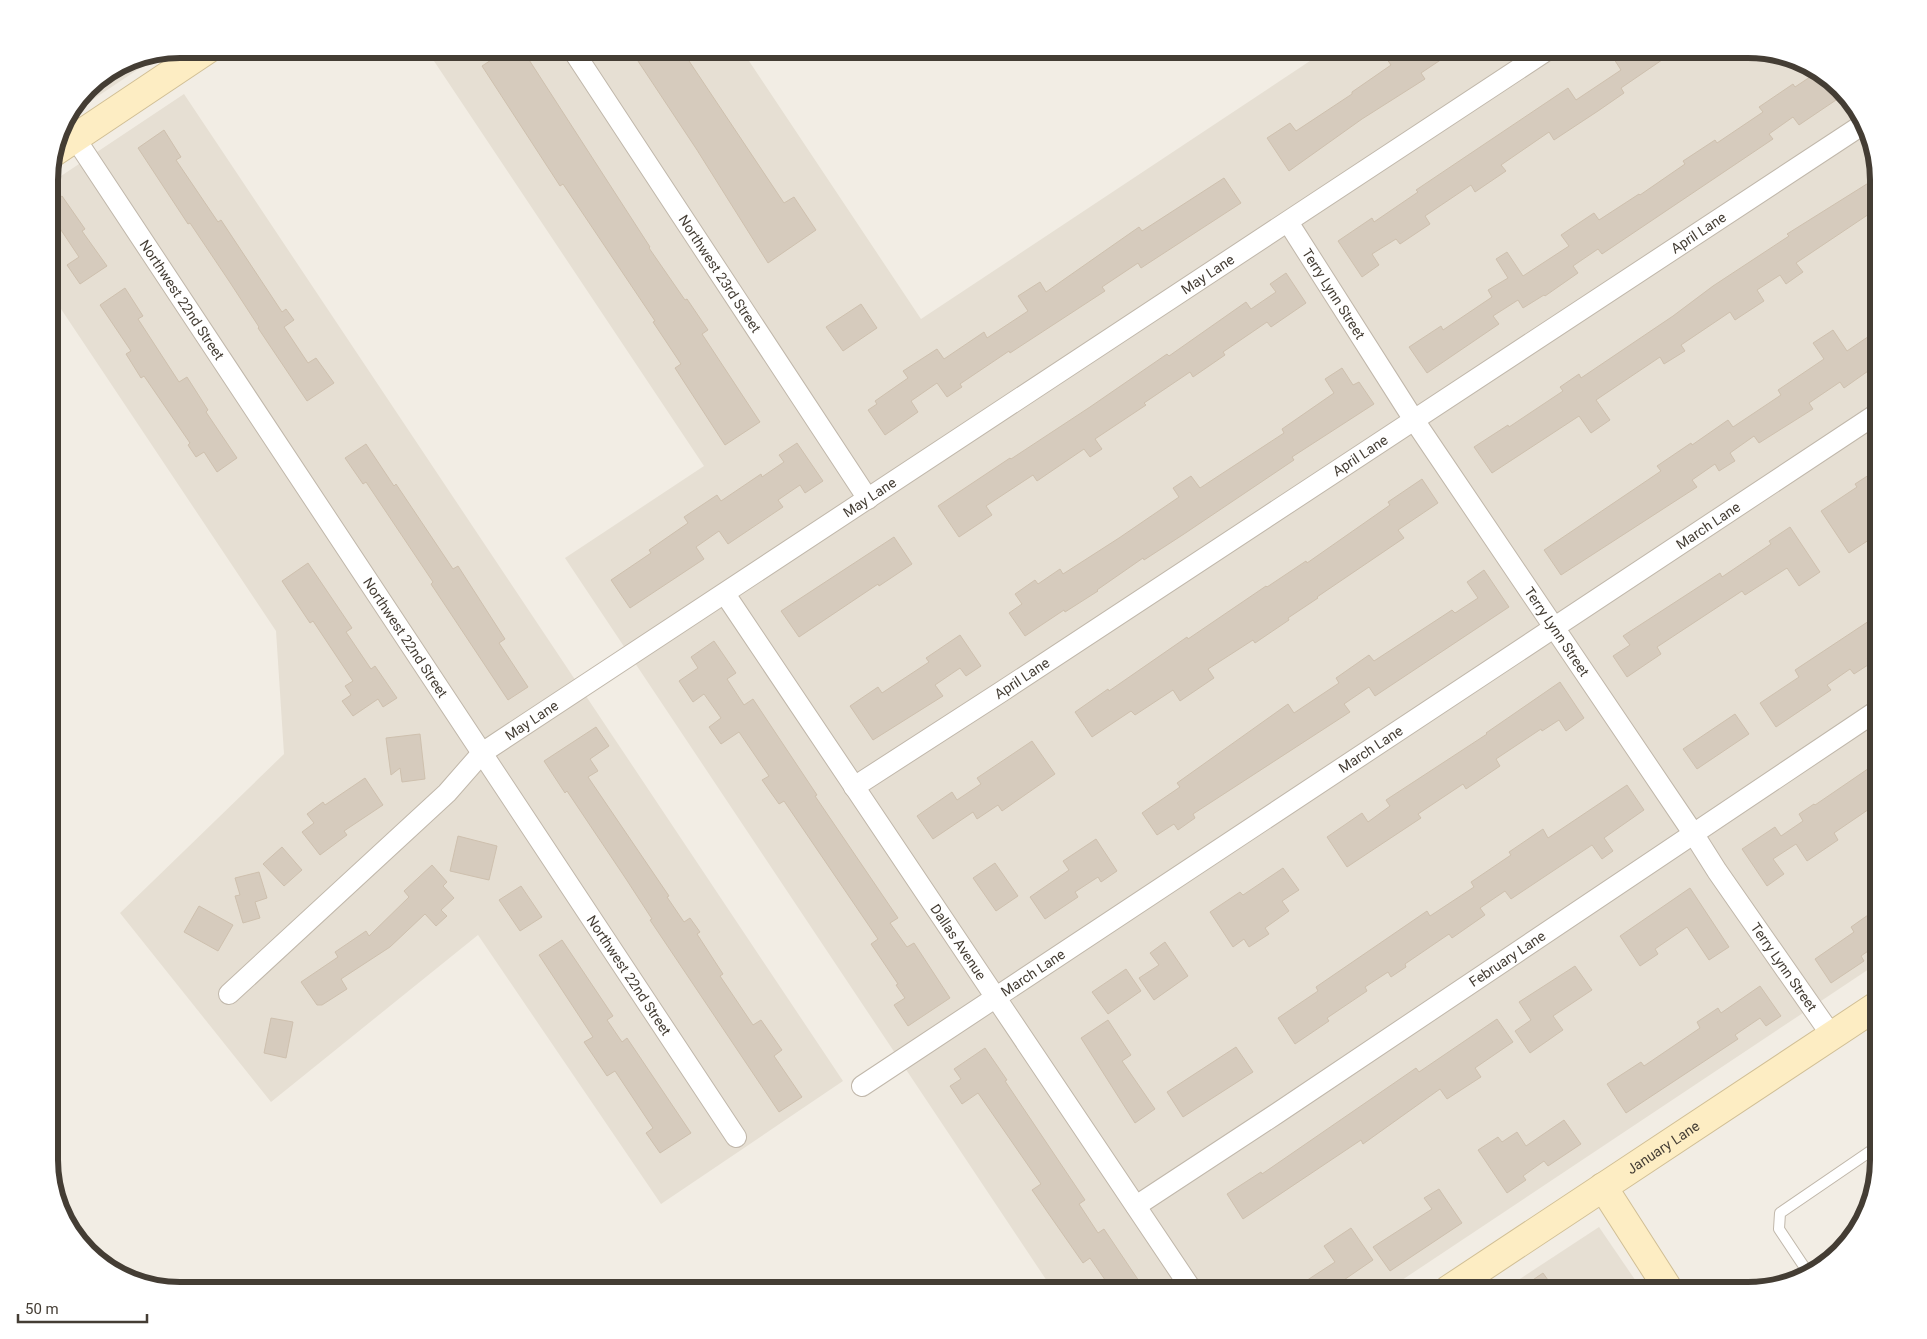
<svg xmlns="http://www.w3.org/2000/svg" width="1927" height="1339" font-family="Roboto,sans-serif">
<style>
.residential{fill:#e6dfd3}
.building{fill:#d6cbbd;stroke:#cec0ae}
.lines{fill:none;stroke-linecap:round;stroke-linejoin:round}
.lane-casing{stroke:#c0b7aa;stroke-width:12}
.street-casing{stroke:#c0b7aa;stroke-width:22}
.secondary-casing{stroke:#d1bf95;stroke-width:30}
.lane{stroke:#fff;stroke-width:10}
.street{stroke:#fff;stroke-width:20}
.secondary{stroke:#fdedc3;stroke-width:28}
.labels{text-anchor:middle;dominant-baseline:central;stroke-width:4;stroke-linejoin:round;paint-order:stroke}
.street-label{font-size:14px;fill:#443d34;stroke:#fff}
.rim{fill:none;stroke:#443d34;stroke-width:6}
</style>
<rect width="100%" height="100%" fill="#f2ede4"/>
<g class="residential">
<polygon points="426,49 741,49 921,319 1328,49 1747,49 1820,71 1865,122 1878,180 1878,963 1387,1290 1053,1290 565,558 704,466"/>
<polygon points="145,56 149,62 68,116 87,87 130,59"/>
<polygon points="184,94 843,1081 661,1204 478,935 271,1102 120,913 284,754 276,631 49,291 49,184"/>
<polygon points="1599,1227 1642,1290 1503,1290"/>
</g>
<g class="building">
<polygon points="508,49 522,49 650,247 649,248 685,300 687,299 708,330 702,334 760,422 725,445 675,368 681,364 653,322 655,321 563,184 560,186 482,66"/>
<polygon points="630,49 681,49 784,203 794,197 816,230 768,263 697,150"/>
<polygon points="1393,49 1457,49 1421,73 1425,79 1362,119 1289,171 1267,138 1290,123 1296,131 1352,94 1352,92 1391,65 1384,55"/>
<polygon points="1629,49 1678,49 1621,88 1624,93 1598,111 1554,140 1549,132 1501,165 1506,171 1475,192 1471,185 1425,216 1430,224 1400,244 1396,239 1372,254 1379,265 1362,277 1338,241 1372,218 1374,222 1418,192 1416,190 1568,88 1576,100 1621,70 1614,59"/>
<polygon points="1819,71 1842,96 1799,125 1793,117 1769,134 1773,139 1602,254 1598,249 1573,266 1578,273 1545,296 1544,295 1523,308 1518,300 1493,316 1499,324 1427,373 1409,347 1441,326 1443,330 1492,297 1488,290 1508,278 1496,259 1507,252 1523,276 1569,246 1561,235 1594,213 1599,220 1639,194 1640,195 1685,164 1683,161 1715,140 1717,143 1763,112 1759,107 1793,84 1795,87"/>
<polygon points="164,130 181,157 176,160 218,222 221,220 282,312 286,309 294,320 284,327 308,363 316,358 334,383 307,401 258,328 259,327 229,281 190,223 188,224 138,148"/>
<polygon points="1878,177 1878,208 1796,263 1803,272 1786,284 1780,275 1757,290 1764,301 1735,320 1730,312 1681,345 1685,351 1664,364 1660,357 1596,400 1610,420 1591,433 1579,416 1492,473 1474,447 1508,425 1509,427 1563,391 1560,387 1579,374 1581,378 1673,316 1713,286 1789,236 1787,234"/>
<polygon points="1224,178 1241,203 1141,268 1138,263 1102,287 1105,291 1010,353 1009,351 960,384 962,387 947,397 937,383 911,401 918,412 885,435 868,410 877,404 875,401 908,378 903,371 937,349 944,359 984,332 987,338 1028,311 1018,296 1040,282 1046,292 1139,227 1142,231"/>
<polygon points="62,196 85,229 82,231 107,266 80,284 67,265 79,257 49,212 49,205"/>
<polygon points="1286,273 1306,303 1271,327 1267,322 1223,352 1225,355 1193,377 1190,372 1144,403 1146,405 1095,439 1102,449 1090,457 1084,449 1037,481 1033,475 986,506 992,515 959,537 938,506 1010,458 1011,459 1090,407 1167,354 1169,356 1246,302 1251,309 1276,292 1270,284"/>
<polygon points="125,288 143,316 138,319 179,382 187,377 208,410 206,412 237,458 217,472 204,452 196,457 188,445 190,443 144,376 141,378 126,354 131,351 100,305"/>
<polygon points="861,304 877,328 843,351 826,327"/>
<polygon points="1833,330 1847,351 1878,330 1878,364 1844,388 1840,382 1809,403 1813,409 1759,443 1754,436 1730,453 1735,461 1719,471 1715,464 1692,480 1697,487 1561,575 1544,550 1661,471 1657,466 1691,443 1692,445 1728,420 1733,427 1781,395 1778,390 1824,359 1813,343"/>
<polygon points="1342,368 1353,385 1359,382 1374,404 1292,457 1294,460 1184,534 1144,560 1143,558 1097,590 1098,591 1065,612 1064,610 1025,636 1009,613 1022,604 1015,594 1035,580 1038,584 1060,569 1063,574 1119,538 1179,497 1173,488 1191,476 1200,488 1284,433 1282,429 1334,393 1325,379"/>
<polygon points="797,443 823,481 805,493 800,485 778,500 783,507 728,544 719,531 696,547 704,559 630,608 611,580 651,553 649,550 688,523 684,517 717,495 721,501 761,474 762,477 784,462 779,455"/>
<polygon points="366,444 394,486 396,484 453,569 458,566 505,639 499,643 528,687 508,700 431,584 433,582 366,482 363,484 345,458"/>
<polygon points="1878,469 1878,534 1849,553 1821,511 1857,487 1855,484"/>
<polygon points="1422,479 1438,503 1398,530 1404,538 1317,597 1318,598 1288,618 1289,620 1255,643 1253,640 1208,669 1214,678 1180,701 1173,690 1135,715 1131,711 1092,737 1075,712 1108,689 1109,691 1187,637 1188,639 1266,586 1267,587 1306,561 1307,563 1390,505 1388,502"/>
<polygon points="1790,527 1820,572 1799,586 1787,568 1745,595 1742,591 1657,647 1661,654 1627,677 1613,656 1630,645 1623,636 1720,573 1722,577 1771,544 1769,541"/>
<polygon points="894,537 912,564 879,586 878,584 799,637 781,611"/>
<polygon points="308,563 352,628 346,632 371,669 375,666 397,698 383,707 378,699 353,716 342,701 351,695 345,686 353,681 313,621 310,623 282,581"/>
<polygon points="1484,570 1509,607 1375,696 1369,687 1344,704 1350,712 1193,814 1195,818 1178,830 1174,824 1157,835 1142,813 1180,787 1177,783 1288,704 1294,713 1339,683 1336,678 1369,655 1374,661 1452,610 1455,613 1478,598 1467,582"/>
<polygon points="1878,615 1878,650 1867,658 1871,663 1854,674 1850,669 1827,685 1831,690 1776,727 1760,703 1799,677 1795,670"/>
<polygon points="960,635 981,666 966,676 960,668 935,685 943,696 873,740 850,706 878,687 882,693 929,662 926,658"/>
<polygon points="714,641 736,673 727,679 744,705 753,699 817,795 815,796 898,918 890,923 907,947 914,943 950,998 908,1026 894,1005 905,998 896,985 898,984 871,944 878,939 784,801 779,804 762,780 769,776 739,732 721,744 709,727 721,718 704,694 693,702 679,681 698,668 691,657"/>
<polygon points="1560,682 1584,718 1566,731 1559,720 1542,731 1541,729 1496,759 1500,766 1466,789 1463,784 1418,814 1421,818 1347,867 1327,837 1362,813 1368,822 1390,806 1386,800 1487,734 1486,733"/>
<polygon points="1735,714 1749,734 1697,769 1683,749"/>
<polygon points="596,727 609,746 590,759 598,771 588,777 669,896 667,897 684,922 690,918 700,932 697,934 723,974 720,976 753,1025 761,1020 782,1050 774,1056 802,1097 779,1112 650,920 652,919 626,879 567,791 565,793 544,761"/>
<polygon points="420,734 425,779 402,782 400,768 391,775 386,738"/>
<polygon points="1032,741 1055,774 1002,811 998,805 977,819 973,812 933,839 917,816 952,792 957,800 981,784 977,778"/>
<polygon points="1878,762 1878,797 1873,801 1875,805 1834,833 1838,840 1807,861 1796,844 1773,859 1784,874 1767,886 1742,849 1775,827 1781,836 1803,821 1799,814 1814,804 1815,805"/>
<polygon points="365,778 383,805 344,831 347,835 320,855 302,832 314,823 307,814 323,802 325,805"/>
<polygon points="1627,785 1644,810 1604,838 1613,851 1602,859 1592,845 1511,899 1505,891 1480,908 1485,915 1452,938 1449,934 1405,964 1406,967 1391,977 1388,972 1365,987 1367,991 1327,1018 1329,1021 1295,1044 1278,1018 1318,991 1316,987 1427,911 1430,916 1474,887 1471,882 1511,855 1509,852 1543,829 1548,838"/>
<polygon points="458,836 497,846 489,880 450,871"/>
<polygon points="1096,839 1117,871 1101,882 1098,877 1075,892 1078,897 1045,919 1030,897 1069,870 1063,861"/>
<polygon points="282,847 302,870 284,886 263,864"/>
<polygon points="995,863 1018,896 996,911 973,878"/>
<polygon points="432,865 447,882 443,886 454,898 441,910 447,916 436,926 425,914 390,947 341,979 347,989 322,1005 317,1005 301,982 338,957 335,952 366,931 369,936 409,897 404,891"/>
<polygon points="1283,868 1299,890 1282,901 1289,911 1265,928 1269,934 1249,947 1244,939 1233,947 1210,912 1240,892 1243,895"/>
<polygon points="259,872 267,898 255,902 260,918 243,923 235,896 240,895 235,878"/>
<polygon points="521,886 542,917 520,931 499,900"/>
<polygon points="1690,888 1729,947 1709,960 1687,927 1655,949 1658,954 1640,966 1620,936"/>
<polygon points="199,906 233,925 218,951 184,932"/>
<polygon points="1878,908 1878,944 1861,956 1864,961 1831,983 1815,959 1854,932 1851,927"/>
<polygon points="562,940 613,1016 607,1020 622,1042 627,1038 691,1133 660,1153 646,1133 653,1128 615,1071 607,1076 584,1042 593,1037 539,955"/>
<polygon points="1165,942 1188,976 1154,1000 1139,978 1159,965 1150,953"/>
<polygon points="1575,966 1592,990 1553,1016 1563,1030 1530,1053 1515,1031 1531,1020 1519,1002"/>
<polygon points="1126,969 1141,991 1108,1014 1092,992"/>
<polygon points="1760,986 1781,1016 1766,1026 1760,1018 1735,1035 1738,1039 1626,1113 1607,1084 1641,1062 1644,1066 1700,1028 1697,1022 1718,1008 1721,1013"/>
<polygon points="271,1018 293,1022 286,1058 264,1053"/>
<polygon points="1497,1019 1513,1042 1475,1068 1481,1077 1447,1099 1440,1089 1363,1144 1361,1140 1243,1219 1227,1194 1261,1172 1262,1174 1416,1068 1419,1072"/>
<polygon points="1108,1020 1131,1055 1122,1061 1155,1109 1135,1123 1081,1038"/>
<polygon points="1236,1047 1253,1072 1183,1117 1167,1092"/>
<polygon points="985,1048 1007,1080 1005,1081 1085,1200 1079,1204 1098,1233 1104,1229 1139,1281 1126,1290 1112,1290 1090,1258 1083,1263 1032,1190 1041,1184 978,1093 962,1104 950,1086 961,1079 954,1069"/>
<polygon points="1564,1120 1581,1144 1548,1166 1544,1161 1523,1176 1526,1180 1507,1193 1478,1150 1498,1137 1502,1142 1517,1132 1526,1146"/>
<polygon points="1439,1189 1462,1223 1390,1271 1373,1247 1432,1209 1424,1198"/>
<polygon points="1351,1228 1373,1260 1338,1284 1342,1290 1292,1290 1335,1262 1324,1246"/>
<polygon points="1543,1273 1555,1290 1518,1290"/>
</g>
<g class="lines">
<defs>
<polyline id="lane" points="1809,1274 1779,1229 1780,1213 1878,1146"/>
<g id="street">
<path id="s1" d="M572 49 868 499"/>
<path id="s2" d="M75 138 736 1137"/>
<path id="s3" d="M1288 222 1414 420 1693 833 1717 871 1832 1036"/>
<path id="s4" d="M725 594 1192 1290"/>
<path id="s5" d="M854 787 1001 692 1865 123"/>
<path id="s6" d="M229 994 447 793 482 753 1549 49"/>
<path id="s7" d="M862 1086 1878 413"/>
<path id="s8" d="M1136 1206 1276 1114 1878 710"/>
</g>
<g id="secondary">
<polyline points="54,152 208,49"/>
<polyline points="1603,1187 1669,1290"/>
<path id="s9" d="M1448 1290 1878 1005"/>
</g>
</defs>
<use href="#lane" class="lane-casing"/>
<use href="#street" class="street-casing"/>
<use href="#secondary" class="secondary-casing"/>
<use href="#lane" class="lane"/>
<use href="#street" class="street"/>
<use href="#secondary" class="secondary"/>
</g>
<g class="labels">
<g class="street-label">
<text stroke="none"><textPath href="#s5" startOffset="1010">April Lane</textPath></text>
<text stroke="none"><textPath href="#s1" startOffset="269">Northwest 23rd Street</textPath></text>
<text stroke="none"><textPath href="#s6" startOffset="1219">May Lane</textPath></text>
<text stroke="none"><textPath href="#s3" startOffset="85">Terry Lynn Street</textPath></text>
<text stroke="none"><textPath href="#s2" startOffset="194">Northwest 22nd Street</textPath></text>
<text stroke="none"><textPath href="#s5" startOffset="605">April Lane</textPath></text>
<text stroke="none"><textPath href="#s6" startOffset="814">May Lane</textPath></text>
<text stroke="none"><textPath href="#s7" startOffset="1015">March Lane</textPath></text>
<text stroke="none"><textPath href="#s3" startOffset="490">Terry Lynn Street</textPath></text>
<text stroke="none"><textPath href="#s2" startOffset="599">Northwest 22nd Street</textPath></text>
<text stroke="none"><textPath href="#s5" startOffset="200">April Lane</textPath></text>
<text stroke="none"><textPath href="#s6" startOffset="409">May Lane</textPath></text>
<text stroke="none"><textPath href="#s7" startOffset="610">March Lane</textPath></text>
<text stroke="none"><textPath href="#s4" startOffset="419">Dallas Avenue</textPath></text>
<text stroke="none"><textPath href="#s8" startOffset="446">February Lane</textPath></text>
<text stroke="none"><textPath href="#s3" startOffset="895">Terry Lynn Street</textPath></text>
<text stroke="none"><textPath href="#s7" startOffset="205">March Lane</textPath></text>
<text stroke="none"><textPath href="#s2" startOffset="1004">Northwest 22nd Street</textPath></text>
<text stroke="none"><textPath href="#s9" startOffset="258">January Lane</textPath></text>
</g>
</g>
<path d="M0 0H1927V1339H0ZM180 58H1748A122 122 0 0 1 1870 180V1160A122 122 0 0 1 1748 1282H180A122 122 0 0 1 58 1160V180A122 122 0 0 1 180 58Z" fill="#fff" fill-rule="evenodd"/>
<path class="rim" d="M180 58H1748A122 122 0 0 1 1870 180V1160A122 122 0 0 1 1748 1282H180A122 122 0 0 1 58 1160V180A122 122 0 0 1 180 58Z"/>
<path d="M18 1314v8h129v-8" fill="none" stroke="#443d34" stroke-width="2.5"/>
<text x="25" y="1314" font-size="15" fill="#443d34" stroke="#ffffff" stroke-width="4" paint-order="stroke">50 m</text>
</svg>
